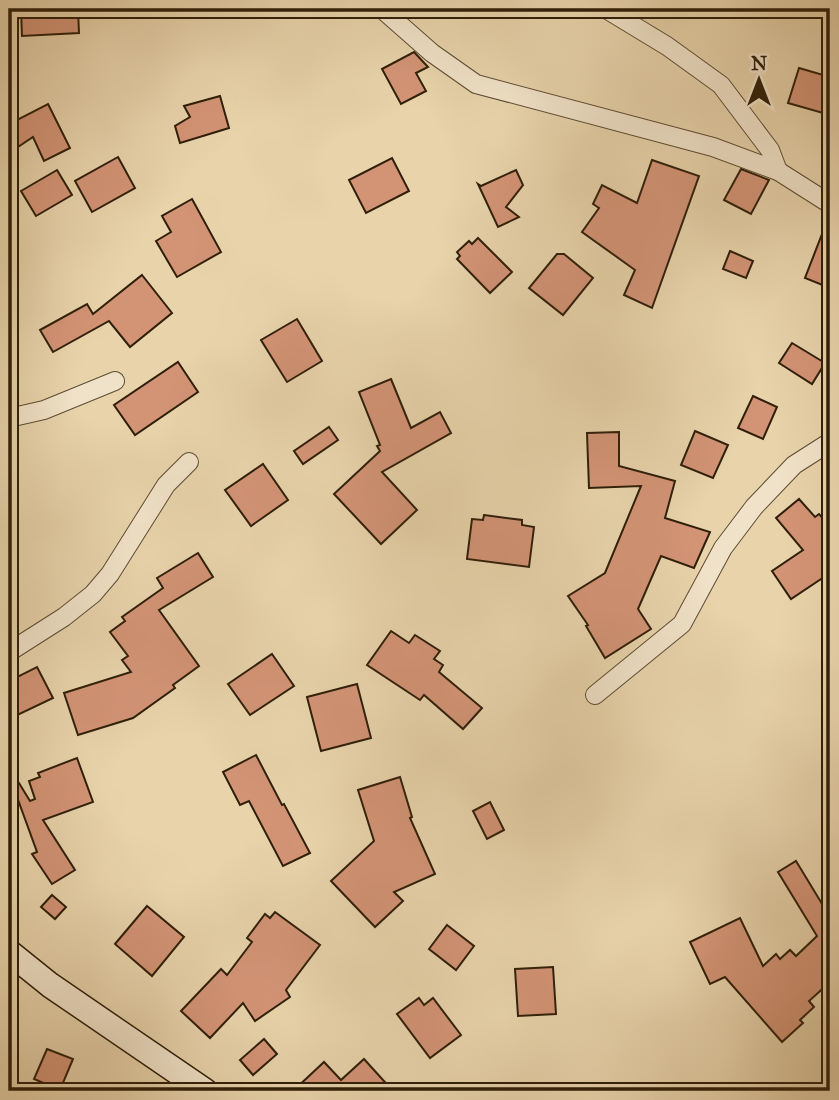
<svg xmlns="http://www.w3.org/2000/svg" width="839" height="1100" font-family="'IM FELL Great Primer',serif">
<style>
.building{fill:#d39476;stroke:#2f1f09;stroke-width:2}
.lines{fill:none;stroke-linecap:round;stroke-linejoin:round}
.minor-casing{stroke:#5d4c32;stroke-width:20}
.secondary-casing{stroke:#2f1f09;stroke-width:27}
.minor{stroke:#f0e2c8;stroke-width:18}
.secondary{stroke:#f0e2c8;stroke-width:24}
</style>
<rect width="100%" height="100%" fill="#e8d3ab"/>
<filter id="stains"><feTurbulence type="fractalNoise" baseFrequency=".00286" numOctaves="4"/><feColorMatrix values="0 0 0 0 .2 0 0 0 0 .09 0 0 0 0 .02 0 0 0 .5 -.17"/></filter>
<radialGradient id="worn" r=".72"><stop offset=".6" stop-color="#630" stop-opacity="0"/><stop offset="1" stop-color="#630" stop-opacity=".3"/></radialGradient>
<g class="building">
<polygon points="21,9 78,9 79,33 22,36"/>
<polygon points="414,52 428,67 416,73 426,91 401,104 382,69"/>
<polygon points="799,68 830,77 830,115 788,103"/>
<polygon points="220,96 229,128 180,143 175,126 190,117 184,106"/>
<polygon points="48,104 70,148 44,161 33,137 9,153 9,124"/>
<polygon points="118,157 135,188 92,212 75,181"/>
<polygon points="392,158 409,191 366,213 349,180"/>
<polygon points="652,160 699,176 652,308 624,295 635,270 582,232 599,208 593,204 602,185 637,203"/>
<polygon points="741,169 769,180 751,214 724,200"/>
<polygon points="57,170 72,195 36,216 21,191"/>
<polygon points="516,170 523,185 506,207 519,217 498,227 478,184 481,186"/>
<polygon points="192,199 221,252 177,277 156,241 171,232 162,216"/>
<polygon points="829,216 830,216 830,288 805,278"/>
<polygon points="478,238 512,272 490,293 457,259 460,256 457,252 469,241 472,244"/>
<polygon points="730,251 753,261 746,278 723,269"/>
<polygon points="557,254 564,254 593,278 563,315 529,288"/>
<polygon points="142,275 172,313 130,347 109,321 53,352 40,330 87,304 93,314"/>
<polygon points="297,319 322,361 287,382 261,340"/>
<polygon points="792,343 825,363 812,384 779,363"/>
<polygon points="178,362 198,392 135,435 114,405"/>
<polygon points="391,379 411,428 440,412 451,433 382,472 417,510 381,544 334,494 380,451 377,446 380,445 359,392"/>
<polygon points="753,396 777,407 763,439 738,428"/>
<polygon points="329,427 338,440 303,464 294,451"/>
<polygon points="695,431 728,445 713,478 681,465"/>
<polygon points="619,432 619,466 675,481 665,518 710,532 694,568 661,556 638,609 651,629 605,658 586,626 588,625 568,596 605,573 641,486 589,488 587,433"/>
<polygon points="263,464 288,500 251,526 225,490"/>
<polygon points="799,499 815,517 819,514 830,526 830,573 791,599 772,571 803,550 776,518"/>
<polygon points="484,515 522,520 522,525 534,527 529,567 467,559 472,519 483,520"/>
<polygon points="198,553 213,577 159,610 199,666 173,685 175,688 133,718 78,735 64,693 131,672 122,660 128,656 110,632 125,621 122,617 163,588 157,578"/>
<polygon points="391,631 409,643 415,635 440,651 434,659 443,665 439,672 482,708 463,729 424,695 420,700 367,665"/>
<polygon points="272,654 294,686 250,715 228,684"/>
<polygon points="37,667 53,698 9,719 9,681"/>
<polygon points="357,684 371,738 321,751 307,697"/>
<polygon points="256,755 282,805 284,804 310,853 283,866 249,801 240,805 223,772"/>
<polygon points="77,758 93,802 43,820 75,870 52,884 32,854 37,852 13,786 19,783 30,801 35,799 29,781 40,777 38,773"/>
<polygon points="400,777 412,817 410,818 435,874 394,892 403,901 375,927 331,881 374,841 358,790"/>
<polygon points="490,802 504,830 487,839 473,811"/>
<polygon points="796,861 830,917 830,982 809,1001 814,1007 800,1020 803,1023 782,1042 725,977 710,984 690,942 740,918 763,966 776,954 780,959 790,950 796,956 817,936 778,872"/>
<polygon points="52,895 66,907 55,919 41,907"/>
<polygon points="147,906 184,937 152,976 115,944"/>
<polygon points="275,912 320,945 286,990 290,997 255,1021 243,1003 210,1038 181,1011 221,969 227,975 252,942 247,938 265,914 270,918"/>
<polygon points="447,925 474,946 456,970 429,949"/>
<polygon points="553,967 556,1014 518,1016 515,969"/>
<polygon points="419,998 424,1005 433,998 461,1035 430,1058 397,1014"/>
<polygon points="264,1039 277,1054 253,1075 240,1060"/>
<polygon points="47,1049 73,1059 60,1090 34,1079"/>
<polygon points="364,1059 393,1091 293,1091 324,1062 341,1080"/>
</g>
<g class="lines">
<defs>
<g id="minor">
<polyline points="382,9 432,53 476,84 713,147 778,171 830,204"/>
<polyline points="606,9 667,46 721,85 770,150 778,171"/>
<polyline points="9,418 44,410 115,381"/>
<polyline points="9,652 64,617 93,594 110,574 166,485 189,462"/>
<polyline points="595,695 682,624 723,548 754,507 794,465 830,442"/>
</g>
<polyline id="secondary" points="9,952 50,985 205,1091"/>
</defs>
<use href="#minor" class="minor-casing"/>
<use href="#secondary" class="secondary-casing"/>
<use href="#minor" class="minor"/>
<use href="#secondary" class="secondary"/>
</g>
<rect width="839" height="1100" fill="none" stroke="#e8d3ab" stroke-width="35"/>
<rect x="10" y="10" width="818" height="1079" fill="none" stroke="#2f1f09" stroke-width="3.5"/>
<rect x="18" y="18" width="804" height="1065" fill="none" stroke="#2f1f09" stroke-width="2"/>
<g transform="translate(759 80)" stroke="#f0e2c8" stroke-width="5" paint-order="stroke">
<path d="M0-5L12 26L0 18L-12 26Z" fill="#2f1f09"/>
<text y="-10" font-size="19" font-weight="bold" text-anchor="middle" fill="#2f1f09">N</text>
</g>
<rect width="100%" height="100%" filter="url(#stains)"/>
<rect width="100%" height="100%" fill="url(#worn)"/>
</svg>
